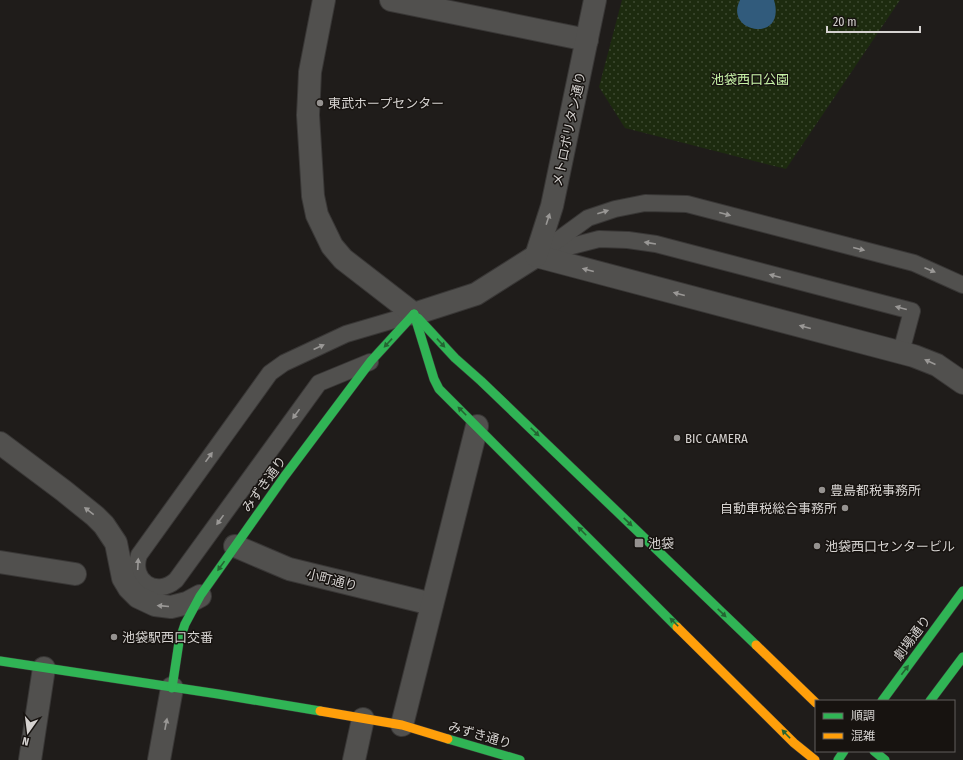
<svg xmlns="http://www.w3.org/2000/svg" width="963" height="760" font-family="'Fira Sans Condensed','Noto Sans JP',sans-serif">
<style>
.park{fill:url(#park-dots)}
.water{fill:#315b7c}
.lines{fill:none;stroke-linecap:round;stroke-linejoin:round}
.lane-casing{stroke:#393736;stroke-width:18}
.street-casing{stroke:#393736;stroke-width:24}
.fast-casing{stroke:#393736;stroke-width:10}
.slow-casing{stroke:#393736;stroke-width:10}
.lane{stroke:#51504e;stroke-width:16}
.street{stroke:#51504e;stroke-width:22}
.fast{stroke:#30b455;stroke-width:9}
.slow{stroke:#ff9f0a;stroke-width:9}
.oneway{fill:#9a9896}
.oneway2{fill:#246432}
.poi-dot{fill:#959290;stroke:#171310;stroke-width:1.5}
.labels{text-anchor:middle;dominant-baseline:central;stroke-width:3;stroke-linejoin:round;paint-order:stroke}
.park-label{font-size:13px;fill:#c6f1a6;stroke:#171310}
.poi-label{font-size:13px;fill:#d5d2d0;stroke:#171310;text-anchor:start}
.street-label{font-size:13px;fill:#d5d2d0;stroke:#171310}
</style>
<defs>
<pattern id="park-dots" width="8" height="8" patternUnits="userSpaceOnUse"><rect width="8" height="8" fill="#1d2b0f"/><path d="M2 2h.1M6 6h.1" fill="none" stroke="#3d4931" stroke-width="1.8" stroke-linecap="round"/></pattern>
</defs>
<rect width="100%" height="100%" fill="#1f1c1a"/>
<polygon class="park" points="622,0 900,0 786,169 625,128 599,87"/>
<path class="water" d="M740 0H774C787 44 723 33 740 0Z"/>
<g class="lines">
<defs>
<g id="lane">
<polyline points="545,253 599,239 628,240 656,244 912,311 901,352"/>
<polyline points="536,256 588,218 615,209 645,203 687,204 914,263 963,285"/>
<path d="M370 362 319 383 176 580C156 598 130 580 139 555L270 373 284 363 346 334 414 314"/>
</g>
<g id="street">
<polyline points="324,0 310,72 309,95 308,115 313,196 317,215 332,246 343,259 414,314 476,294 536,256 914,356 937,365 963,383"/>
<polyline points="391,0 587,40"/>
<polyline points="536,256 552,206 595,0"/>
<polyline points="0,443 64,491 95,516 104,525 116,543 123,578 129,588 138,597 155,605 171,607 187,603 200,596"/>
<polyline points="235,546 289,569 432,604"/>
<polyline points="0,562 75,574"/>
<polyline points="402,725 477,426"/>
<polyline points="30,760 44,668"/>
<polyline points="159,760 172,688"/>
<polyline points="354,760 363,719"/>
</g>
<g id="fast">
<polyline points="414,314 434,379 439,389 677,627"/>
<polyline points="418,318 455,358 481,381 756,645"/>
<polyline points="0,661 218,694 320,711"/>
<polyline points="172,688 179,642 185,624 200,596 284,477 371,361 414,314"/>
<polyline points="882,701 963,591"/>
<polyline points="930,701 963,657"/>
<polyline points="448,739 520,760"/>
<polyline points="874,751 885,760"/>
<polyline points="838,760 844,751"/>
</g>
<g id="slow">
<polyline points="677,627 794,743 815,760"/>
<polyline points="756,645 816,703"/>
<polyline points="320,711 402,725 448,739"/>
</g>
</defs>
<use href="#lane" class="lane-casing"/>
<use href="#street" class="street-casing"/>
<use href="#fast" class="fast-casing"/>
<use href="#slow" class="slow-casing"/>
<use href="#lane" class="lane"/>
<use href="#street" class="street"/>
<use href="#fast" class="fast"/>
<use href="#slow" class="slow"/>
</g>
<defs><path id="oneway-solid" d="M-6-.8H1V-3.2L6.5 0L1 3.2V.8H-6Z"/></defs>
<g class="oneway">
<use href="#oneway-solid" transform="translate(603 212) rotate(-18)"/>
<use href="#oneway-solid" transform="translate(725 214) rotate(15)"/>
<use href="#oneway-solid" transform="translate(548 219) rotate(-72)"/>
<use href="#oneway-solid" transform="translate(650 243) rotate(-171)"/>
<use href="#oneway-solid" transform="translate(859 249) rotate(14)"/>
<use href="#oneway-solid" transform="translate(588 270) rotate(-165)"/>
<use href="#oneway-solid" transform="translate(930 270) rotate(23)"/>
<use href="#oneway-solid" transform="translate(775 276) rotate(-165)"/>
<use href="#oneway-solid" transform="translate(679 294) rotate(-165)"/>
<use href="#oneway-solid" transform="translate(901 308) rotate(-165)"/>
<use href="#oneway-solid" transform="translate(805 327) rotate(-165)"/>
<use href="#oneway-solid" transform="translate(319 347) rotate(-25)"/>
<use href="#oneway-solid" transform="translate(930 362) rotate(-156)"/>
<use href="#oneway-solid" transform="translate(296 414) rotate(126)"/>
<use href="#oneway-solid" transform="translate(209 457) rotate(-54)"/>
<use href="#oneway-solid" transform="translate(89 511) rotate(-142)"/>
<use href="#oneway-solid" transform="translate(220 520) rotate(126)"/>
<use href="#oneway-solid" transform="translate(138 564) rotate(-87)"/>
<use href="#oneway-solid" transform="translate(163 606) rotate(-175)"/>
<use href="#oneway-solid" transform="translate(166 724) rotate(-79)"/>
</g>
<g class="oneway2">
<use href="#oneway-solid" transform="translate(388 343) rotate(133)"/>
<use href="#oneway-solid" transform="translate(441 343) rotate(47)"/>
<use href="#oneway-solid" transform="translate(462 411) rotate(-135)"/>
<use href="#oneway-solid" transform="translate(535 432) rotate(44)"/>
<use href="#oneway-solid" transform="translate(628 522) rotate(44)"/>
<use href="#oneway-solid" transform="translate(582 531) rotate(-135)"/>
<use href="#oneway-solid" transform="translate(221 566) rotate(126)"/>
<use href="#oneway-solid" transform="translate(722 613) rotate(44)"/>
<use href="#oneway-solid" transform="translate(674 622) rotate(-135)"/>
<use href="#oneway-solid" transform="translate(905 670) rotate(-53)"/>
<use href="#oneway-solid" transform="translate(786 734) rotate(-134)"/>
</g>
<g class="poi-dot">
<circle cx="320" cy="103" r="4"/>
<circle cx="677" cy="438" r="4"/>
<circle cx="822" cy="490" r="4"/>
<circle cx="845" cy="508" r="4"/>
<rect x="634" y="538" width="10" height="10" rx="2"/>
<circle cx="817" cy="546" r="4"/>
<circle cx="114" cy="637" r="4"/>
</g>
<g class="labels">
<g class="park-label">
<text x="750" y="79">池袋西口公園</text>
</g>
<g class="poi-label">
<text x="328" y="103">東武ホープセンター</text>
<text x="685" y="438">BIC CAMERA</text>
<text x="830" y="490">豊島都税事務所</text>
<text x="837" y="508" text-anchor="end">自動車税総合事務所</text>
<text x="648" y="543">池袋</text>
<text x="825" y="546">池袋西口センタービル</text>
<text x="122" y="637">池袋駅西口交番</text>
</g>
<g class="street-label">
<text transform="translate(569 129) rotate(-78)">メトロポリタン通り</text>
<text transform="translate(264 484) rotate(-54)">みずき通り</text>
<text transform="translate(332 580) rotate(14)">小町通り</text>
<text transform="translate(912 638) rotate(-53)">劇場通り</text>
<text transform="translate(480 735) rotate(16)">みずき通り</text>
</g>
</g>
<rect x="815" y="700" width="140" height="52" fill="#171310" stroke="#635f5d"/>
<rect x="823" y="713" width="20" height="6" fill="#30b455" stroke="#635f5d"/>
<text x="851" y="720" font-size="12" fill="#d5d2d0">順調</text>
<rect x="823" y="733" width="20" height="6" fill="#ff9f0a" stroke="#635f5d"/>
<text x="851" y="740" font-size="12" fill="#d5d2d0">混雑</text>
<g transform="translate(28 732) rotate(194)" stroke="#171310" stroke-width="3" paint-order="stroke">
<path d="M0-3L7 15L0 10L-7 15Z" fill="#d5d2d0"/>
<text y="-6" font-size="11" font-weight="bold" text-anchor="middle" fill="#d5d2d0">N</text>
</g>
<path d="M827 26v6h93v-6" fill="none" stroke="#d5d2d0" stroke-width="2"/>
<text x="833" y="26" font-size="12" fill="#d5d2d0" stroke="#171310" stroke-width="3" paint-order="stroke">20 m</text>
</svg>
